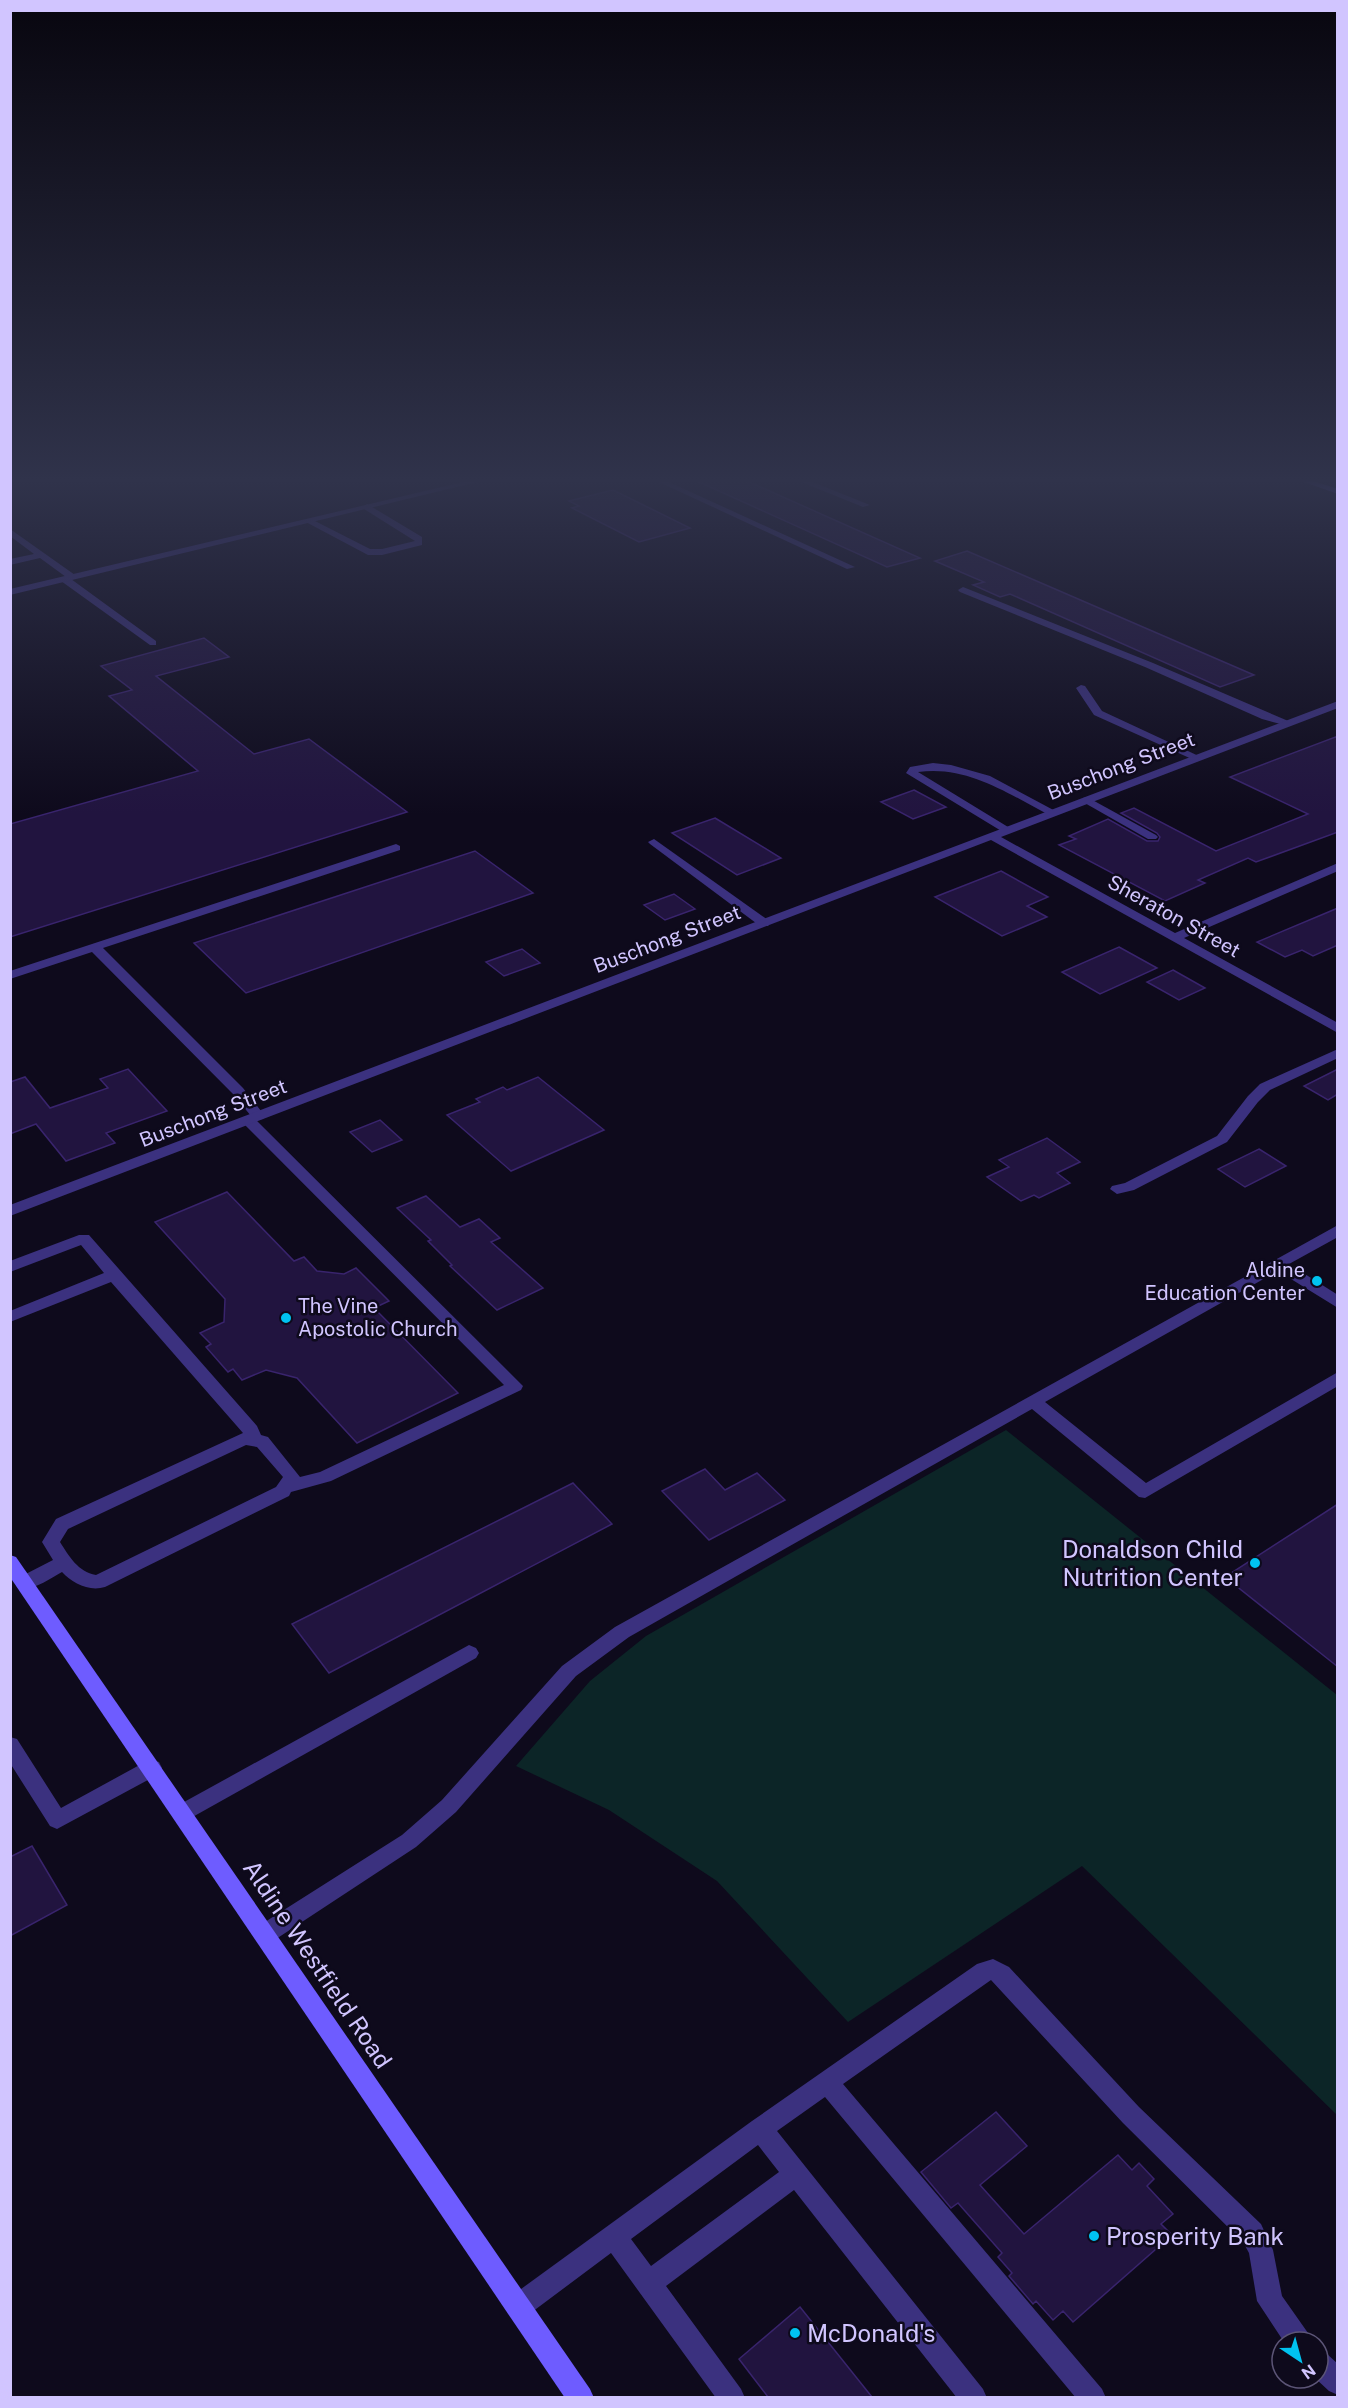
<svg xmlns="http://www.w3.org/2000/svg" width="1348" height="2408" font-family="'Public Sans',sans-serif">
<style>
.green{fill:#0c2527}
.building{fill:#21143f;stroke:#39246d;stroke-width:1.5}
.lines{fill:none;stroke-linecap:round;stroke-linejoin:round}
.lane{fill:#3b317f;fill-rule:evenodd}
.street{fill:#3b317f;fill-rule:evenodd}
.secondary{fill:#6e5cff;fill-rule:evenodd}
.poi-dot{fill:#00c3f0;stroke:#0e0a1c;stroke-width:2}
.labels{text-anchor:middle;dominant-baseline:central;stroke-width:5;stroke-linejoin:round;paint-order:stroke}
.street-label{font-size:20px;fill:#d1c5ff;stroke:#0e0a1c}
.poi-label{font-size:20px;fill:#d1c5ff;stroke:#0e0a1c;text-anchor:end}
.near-poi-label{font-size:24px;fill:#d1c5ff;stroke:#0e0a1c;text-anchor:start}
.near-street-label{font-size:24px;fill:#d1c5ff;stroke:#0e0a1c}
</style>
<rect width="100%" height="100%" fill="#0e0a1c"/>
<polygon class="green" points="1006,1430 1337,1695 1337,2115 1082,1866 848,2022 717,1881 609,1810 516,1766 590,1681 646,1636"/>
<g class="building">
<polygon points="688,477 738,477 920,558 887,567"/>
<polygon points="613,490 690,528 639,542 572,508 579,506 569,501"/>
<polygon points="967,551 1254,675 1220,687 1010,594 1000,597 973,585 984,582 935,561"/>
<polygon points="204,638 229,657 156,676 254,754 309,739 407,812 10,937 10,824 198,771 109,696 132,690 101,666"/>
<polygon points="1338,736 1338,832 1256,862 1248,858 1198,880 1205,883 1165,901 1059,845 1076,839 1069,836 1108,819 1147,841 1158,841 1160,837 1157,833 1121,813 1134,808 1216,851 1308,814 1230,777"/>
<polygon points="914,790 946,807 913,819 881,802"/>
<polygon points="715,818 781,858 737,875 672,833"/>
<polygon points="475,851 533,893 246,993 194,943"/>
<polygon points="1001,871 1048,897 1027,906 1047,917 1002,936 935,897"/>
<polygon points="674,894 695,909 665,920 644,905"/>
<polygon points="1338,908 1338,945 1313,956 1302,950 1285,957 1257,942"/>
<polygon points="1119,947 1157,968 1100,994 1062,972"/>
<polygon points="522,949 540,963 504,976 486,962"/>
<polygon points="1173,970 1205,988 1179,1000 1147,982"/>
<polygon points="128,1069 167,1111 106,1133 115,1143 66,1161 36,1124 10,1134 10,1082 25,1077 50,1108 108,1088 100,1079"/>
<polygon points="1338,1069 1338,1094 1328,1100 1304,1086"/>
<polygon points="538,1077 604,1130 511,1171 447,1115 480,1102 476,1099 503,1087 507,1090"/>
<polygon points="380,1120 402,1140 372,1152 350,1132"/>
<polygon points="1047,1138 1080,1162 1057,1173 1070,1183 1039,1198 1034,1195 1021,1201 987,1177 1009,1167 999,1160"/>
<polygon points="1259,1149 1286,1166 1245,1187 1218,1169"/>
<polygon points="227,1192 294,1261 304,1257 317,1271 344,1274 356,1268 389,1301 374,1308 458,1393 357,1443 297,1378 266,1370 242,1380 233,1369 228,1372 206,1347 211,1344 200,1333 224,1322 225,1299 155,1222"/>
<polygon points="426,1196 460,1227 479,1219 500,1238 491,1242 543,1288 497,1310 450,1266 452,1265 428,1241 431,1240 397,1208"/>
<polygon points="705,1469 725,1490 757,1473 785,1500 709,1540 662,1491"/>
<polygon points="573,1483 612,1524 329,1673 292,1624"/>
<polygon points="1338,1504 1338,1667 1225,1577"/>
<polygon points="32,1846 67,1905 10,1936 10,1857"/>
<polygon points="996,2112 1027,2146 980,2185 1024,2234 1118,2155 1132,2170 1139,2163 1154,2179 1147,2186 1173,2214 1161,2224 1172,2235 1073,2322 1063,2311 1053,2320 1036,2301 1033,2304 1009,2276 1012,2273 998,2257 1002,2253 958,2203 951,2208 921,2172"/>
<polygon points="800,2307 872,2397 768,2397 739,2359"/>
</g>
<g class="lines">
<g class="lane">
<polygon points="648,477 658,477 855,567 847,569"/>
<polygon points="789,477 800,477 870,505 863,507"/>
<polygon points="367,504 422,537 422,545 382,555 368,555 304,521 311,519 370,549 382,549 415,541 364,509 363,507"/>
<polygon points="10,529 75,575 75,579 71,579 156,641 156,645 150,645 61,581 61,577 66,577 40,558 10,565 10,559 34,554 10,536"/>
<polygon points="963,587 1153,663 1293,723 1288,726 1262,719 1145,667 960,592 958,590"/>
<polygon points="1081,685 1085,686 1102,711 1203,758 1198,761 1194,760 1094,715 1076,688"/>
<path d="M933 763 951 765 990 776 1059 813 1057 815H1049C1007 793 967 765 918 772L1013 830 1007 833 1003 832 906 773 910 767Z"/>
<polygon points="1087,797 1156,835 1158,837 1156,839 1148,839 1083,802 1083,798"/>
<polygon points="654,839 768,920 770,923 768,926 760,926 650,844 648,842"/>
<path d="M396 844 400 846V850L103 948 243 1088 265 1116 263 1119 256 1120 523 1386 521 1390 331 1481 291 1492 289 1496 105 1587C89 1592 72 1583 62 1572 49 1579 32 1592 18 1588L16 1583 18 1578 53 1560 42 1542 56 1519 243 1433 111 1282 10 1322V1311L104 1273 81 1245 10 1272V1261L79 1235H89L257 1426 261 1435 268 1437 300 1477 320 1472 504 1385 243 1123 241 1120 243 1117 251 1116 233 1094 92 952 10 979V971ZM246 1445 257 1447 283 1477 276 1487 96 1575C78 1572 69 1556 60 1542L68 1529Z"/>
<polygon points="1338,1049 1338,1058 1270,1090 1258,1102 1227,1142 1134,1190 1117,1194 1110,1189 1112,1186 1125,1183 1217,1136 1248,1096 1260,1084"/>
<polygon points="1338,1225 1338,1237 1289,1264 1338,1295 1338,1308 1278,1271 1045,1402 1146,1483 1338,1372 1338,1386 1145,1498 1139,1497 1032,1409 629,1637 576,1676 456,1812 416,1847 273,1941 265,1944 257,1941 254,1934 257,1927 402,1835 442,1800 562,1666 615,1627"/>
<polygon points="469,1645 476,1648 479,1653 476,1658 189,1819 182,1822 175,1819 172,1813 175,1807"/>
<polygon points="10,1737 17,1739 61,1808 145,1762 152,1760 159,1762 162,1768 159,1774 57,1829 50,1826 10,1763"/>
<path d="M993 1959 1009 1967 1139 2107 1261 2224 1273 2250 1282 2296 1308 2333 1312 2342H1284L1257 2301 1249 2253 1243 2242 1123 2123 991 1980 843 2084 1102 2389 1106 2398H1076L825 2097 777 2131 983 2389 987 2398H957L794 2190 666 2286 741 2389 745 2398H716L611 2253 528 2315 519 2319 510 2315 506 2306 510 2297 752 2121 977 1964ZM758 2145 779 2172 651 2266 631 2239Z"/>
<polygon points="1318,2350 1327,2354 1338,2364 1338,2395 1329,2391 1315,2378 1318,2378"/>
</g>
<g class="street">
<polygon points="484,477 498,477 10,595 10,589"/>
<polygon points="1338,701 1338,708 1001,837 1175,933 1338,863 1338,871 1184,938 1338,1023 1338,1033 991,840 10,1216 10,1205"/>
</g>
<g class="secondary">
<polygon points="1290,477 1301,477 1338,489 1338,494"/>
<polygon points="10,1555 16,1557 590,2389 594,2398 565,2398 10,1577"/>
</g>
</g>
<linearGradient id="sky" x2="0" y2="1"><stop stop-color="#08060f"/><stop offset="0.59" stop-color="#30334b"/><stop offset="1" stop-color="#30334b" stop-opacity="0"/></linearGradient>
<rect width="1348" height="814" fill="url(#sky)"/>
<g class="poi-dot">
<circle cx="1317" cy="1281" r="6"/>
<circle cx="286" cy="1318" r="6"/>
<circle cx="1255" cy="1563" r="6"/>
<circle cx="1094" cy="2236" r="6"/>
<circle cx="795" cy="2333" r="6"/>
</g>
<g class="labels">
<g class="street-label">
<text transform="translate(1121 766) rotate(-21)">Buschong Street</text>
<text transform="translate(1174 916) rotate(29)">Sheraton Street</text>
<text transform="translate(667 939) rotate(-21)">Buschong Street</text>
<text transform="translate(213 1113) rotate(-21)">Buschong Street</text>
</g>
<g class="poi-label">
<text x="1305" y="1270">Aldine<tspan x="1305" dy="23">Education Center</tspan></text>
<text x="298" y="1306" text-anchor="start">The Vine<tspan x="298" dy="23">Apostolic Church</tspan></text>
</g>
<g class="near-poi-label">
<text x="1243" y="1549" text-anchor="end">Donaldson Child<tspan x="1243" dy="28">Nutrition Center</tspan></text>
<text x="1106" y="2236">Prosperity Bank</text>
<text x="807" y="2333">McDonald's</text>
</g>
<g class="near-street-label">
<text transform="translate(318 1964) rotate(56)">Aldine Westfield Road</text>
</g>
</g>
<rect width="1348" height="2408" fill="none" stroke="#d1c5ff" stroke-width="24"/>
<g transform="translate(1300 2360) rotate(144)"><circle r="28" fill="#0e0a1c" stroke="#5c5577" stroke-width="1.5"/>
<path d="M0-4.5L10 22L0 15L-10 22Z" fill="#00c3f0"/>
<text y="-9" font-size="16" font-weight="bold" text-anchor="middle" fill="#d1c5ff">N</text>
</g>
</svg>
